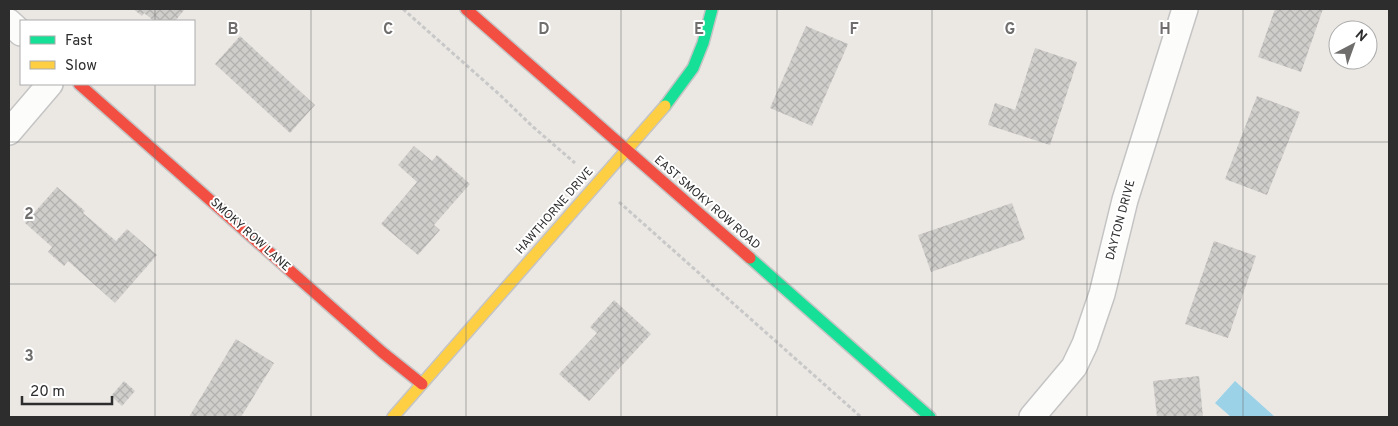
<svg xmlns="http://www.w3.org/2000/svg" width="1398" height="426" font-family="Overpass,sans-serif">
<style>
.water{fill:#9cd2e8}
.building{fill:url(#building-cross-hatch)}
.lines{fill:none;stroke-linecap:round;stroke-linejoin:round}
.street-casing{stroke:#c5c4c4;stroke-width:28}
.fast-casing{stroke:#c5c4c4;stroke-width:14}
.slow-casing{stroke:#c5c4c4;stroke-width:14}
.jam-casing{stroke:#c5c4c4;stroke-width:14}
.path{stroke:#c8c8c8;stroke-width:3;stroke-dasharray:4 2.5;stroke-linecap:butt}
.street{stroke:#fcfcfb;stroke-width:25}
.fast{stroke:#16e098;stroke-width:11}
.slow{stroke:#ffcf43;stroke-width:11}
.jam{stroke:#f24e42;stroke-width:11}
.grid{fill:none;stroke:#706e6d;stroke-width:1;stroke-opacity:0.55}
.labels{text-anchor:middle;dominant-baseline:central;stroke-width:4;stroke-linejoin:round;paint-order:stroke}
.street-label{font-size:12px;fill:#2d2d2d;stroke:#fff}
.grid-label{font-size:16px;text-anchor:middle;font-weight:bold;fill:#706e6d;stroke:#fff;stroke-width:4;stroke-linejoin:round;paint-order:stroke}
</style>
<defs>
<pattern id="building-cross-hatch" width="8" height="8" patternUnits="userSpaceOnUse" patternTransform="scale(1.25)"><rect width="8" height="8" fill="#d0cecb"/><path d="M0 0l8 8M0 8l8-8" fill="none" stroke="#b3b1af"/></pattern>
</defs>
<rect width="100%" height="100%" fill="#ebe8e4"/>
<polygon class="water" points="1235,381 1275,417 1231,417 1215,403"/>
<g class="building">
<polygon points="133,9 185,9 175,21 154,21 144,13 142,16"/>
<polygon points="1275,9 1323,9 1301,72 1258,57"/>
<polygon points="806,26 848,44 812,126 770,108"/>
<polygon points="240,36 315,105 290,133 215,64"/>
<polygon points="1035,48 1077,62 1050,145 988,125 995,103 1015,110"/>
<polygon points="1257,96 1300,112 1267,195 1225,179"/>
<polygon points="414,146 432,161 437,155 470,184 434,225 440,230 418,255 381,224 417,182 398,165"/>
<polygon points="57,187 85,211 83,213 116,241 127,229 157,255 115,303 68,261 64,266 48,252 52,247 25,223"/>
<polygon points="1012,203 1025,239 931,272 918,235"/>
<polygon points="1214,241 1256,256 1228,338 1185,324"/>
<polygon points="614,300 651,334 589,401 559,374 597,333 590,327"/>
<polygon points="236,339 274,363 241,417 189,417"/>
<polygon points="1199,376 1203,417 1157,417 1153,381"/>
<polygon points="124,381 135,391 122,406 111,396"/>
</g>
<g class="lines">
<defs>
<g id="street">
<polyline points="9,22 21,33"/>
<polyline points="9,132 50,84"/>
<polyline points="1032,417 1074,367 1085,344 1102,294 1125,200 1185,9"/>
</g>
<g id="fast">
<polyline points="665,106 693,68 703,43 712,9"/>
<polyline points="750,258 930,417"/>
</g>
<polyline id="slow" points="393,417 665,106"/>
<g id="jam">
<polyline points="466,9 750,258"/>
<polyline points="79,84 382,352 422,384"/>
</g>
</defs>
<use href="#street" class="street-casing"/>
<use href="#fast" class="fast-casing"/>
<use href="#slow" class="slow-casing"/>
<use href="#jam" class="jam-casing"/>
<g class="path">
<polyline points="403,9 500,95 532,126 575,163"/>
<polyline points="619,202 861,417"/>
</g>
<use href="#street" class="street"/>
<use href="#fast" class="fast"/>
<use href="#slow" class="slow"/>
<use href="#jam" class="jam"/>
</g>
<path class="grid" d="M155 9V21M311 9V417M466 9V417M621 9V417M777 9V417M932 9V417M1087 9V417M1243 9V417M155 84V417M9 142H1389M9 284H1389"/>
<g class="labels">
<g class="street-label">
<text transform="translate(707 203) rotate(41)">EAST SMOKY ROW ROAD</text>
<text transform="translate(555 211) rotate(-49)">HAWTHORNE DRIVE</text>
<text transform="translate(1121 220) rotate(-75)">DAYTON DRIVE</text>
<text transform="translate(250 235) rotate(42)">SMOKY ROW LANE</text>
</g>
</g>
<g class="grid-label">
<text x="233" y="34">B</text>
<text x="388" y="34">C</text>
<text x="544" y="34">D</text>
<text x="699" y="34">E</text>
<text x="854" y="34">F</text>
<text x="1010" y="34">G</text>
<text x="1165" y="34">H</text>
<text x="29" y="219">2</text>
<text x="29" y="361">3</text>
</g>
<rect width="1398" height="426" fill="none" stroke="#2d2d2d" stroke-width="20"/>
<rect x="20" y="20" width="175" height="65" fill="#ffffff" stroke="#ababab"/>
<rect x="30" y="36" width="25" height="8" fill="#16e098" stroke="#ababab"/>
<text x="65" y="45" font-size="15" fill="#2d2d2d">Fast</text>
<rect x="30" y="61" width="25" height="8" fill="#ffcf43" stroke="#ababab"/>
<text x="65" y="70" font-size="15" fill="#2d2d2d">Slow</text>
<g transform="translate(1353 45) rotate(41)"><circle r="24" fill="#ffffff" stroke="#ababab"/>
<path d="M0-4L9 19L0 12L-9 19Z" fill="#706e6d"/>
<text y="-8" font-size="14" font-weight="bold" text-anchor="middle" fill="#2d2d2d">N</text>
</g>
<path d="M22 396v8h90v-8" fill="none" stroke="#2d2d2d" stroke-width="2.5"/>
<text x="30" y="396" font-size="15" fill="#2d2d2d" stroke="#ffffff" stroke-width="4" paint-order="stroke">20 m</text>
</svg>
